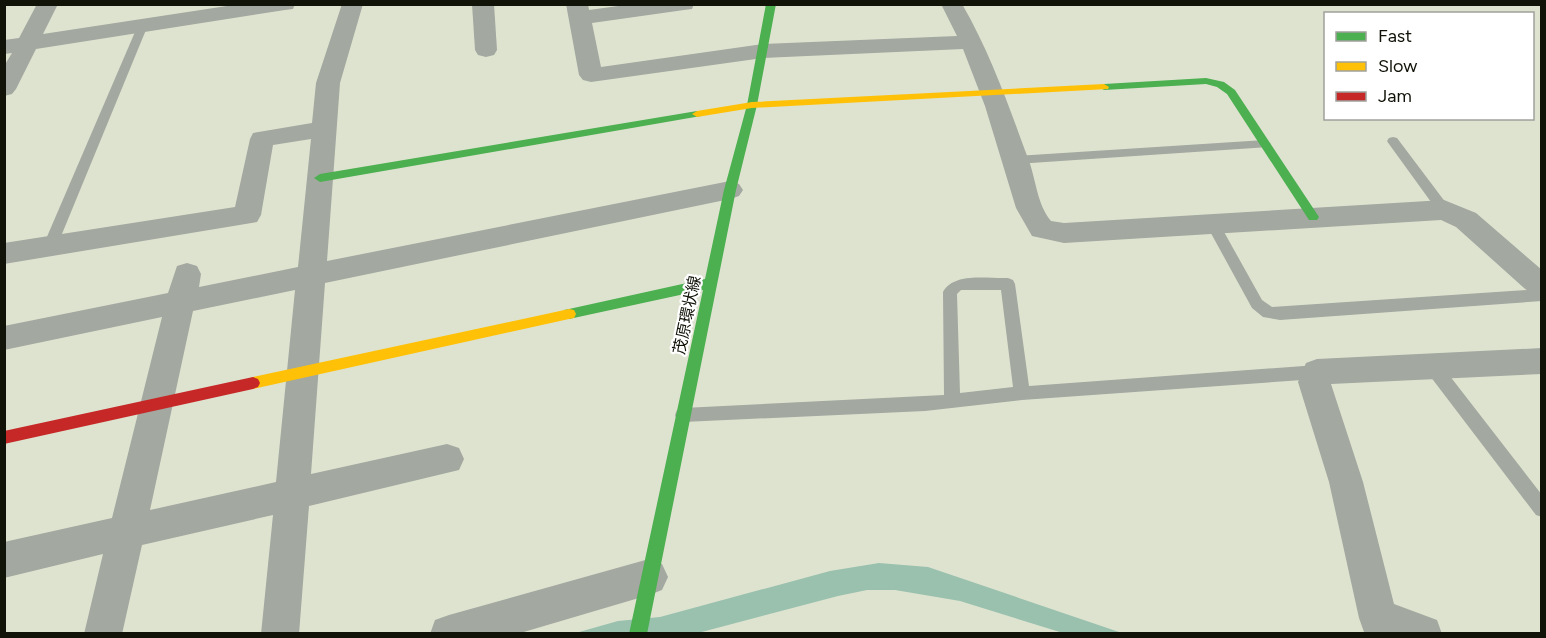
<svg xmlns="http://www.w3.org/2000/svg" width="1546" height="638" font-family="Figtree,'Noto Sans JP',sans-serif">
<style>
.water{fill:#99c1ae}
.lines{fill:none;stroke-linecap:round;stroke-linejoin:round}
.lane{fill:#a3a8a0;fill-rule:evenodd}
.street{fill:#a3a8a0;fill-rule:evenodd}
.fast{fill:#4caf50;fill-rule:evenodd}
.slow{fill:#ffc107;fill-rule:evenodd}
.jam{fill:#c62828;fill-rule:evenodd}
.labels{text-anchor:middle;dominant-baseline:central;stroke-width:4.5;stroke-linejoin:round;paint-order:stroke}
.street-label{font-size:16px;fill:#111308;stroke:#fff}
</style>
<rect width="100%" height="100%" fill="#dee3d0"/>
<polygon class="water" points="879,563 928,567 1122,633 1063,633 960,601 895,590 867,590 838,596 698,633 572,634 618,621 660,617 830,571"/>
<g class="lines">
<g class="lane">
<polygon points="143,22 148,25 57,246 50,251 45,250 43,246 138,25"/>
<polygon points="1393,137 1397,138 1449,207 1451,210 1449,213 1439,213 1389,144 1387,141 1389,138"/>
<polygon points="1265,140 1271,144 1269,147 1015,164 1009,160 1015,156"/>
<polygon points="1214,221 1219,223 1262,300 1272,307 1542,289 1542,301 1280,320 1263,317 1252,308 1207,226"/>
<path d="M1008 278 1013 280 1015 284 1029 386 1317 365 1323 367 1325 372 1323 377 1317 379 1022 400 925 411 683 422 677 420 675 415 677 410 683 408 944 395 943 292C954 272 988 279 1008 278ZM961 290H1001L1013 387 960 393 957 294Z"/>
<polygon points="1433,361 1439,362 1542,495 1542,517 1536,515 1427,372 1425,367 1427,362"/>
</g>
<g class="street">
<polygon points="37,4 58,4 43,34 240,4 295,4 293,9 285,10 36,49 16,89 12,94 4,96 4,66 12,53 4,54 4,40 19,38"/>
<path d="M342 4H363L340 83 327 261 730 181 739 184 743 190 739 196 730 199 325 283 311 474 447 444 459 448 464 459 459 470 309 506 299 634H261L273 515 142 545 122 634H84L103 554 4 578V542L112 518 162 317 4 350V326L168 293 177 266 187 263 197 266 201 274 199 287 298 267 311 139 273 145 261 215 257 222 4 264V243L235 207 250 139 253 133 312 123 316 83ZM295 290 276 482 150 510 193 311Z"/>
<polygon points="472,4 494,4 497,50 494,55 486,57 478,55 475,50"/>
<path d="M566 4H588L589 10 633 4H694L692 9 684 10 592 23 601 67 763 44 957 36 941 4H962C991 54 1009 107 1029 161 1036 180 1037 204 1051 221L1064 223 1444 200 1476 213 1542 270V298L1532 295 1456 227 1441 220 1064 243 1032 236 1016 208 985 106 963 49 763 58 591 82 583 80 579 75Z"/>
<polygon points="1542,348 1542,374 1331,384 1363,482 1394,604 1437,620 1442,634 1369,634 1364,632 1359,618 1329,482 1298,382 1306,363 1317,359"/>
<polygon points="649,559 662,564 668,577 662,590 649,595 517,634 430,634 435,620 449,615"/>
</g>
<g class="fast">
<polygon points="766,4 776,4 757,105 736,190 647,634 629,634 703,290 569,319 564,318 562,314 564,310 569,309 705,279 724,190 747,105"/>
<polygon points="1206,78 1224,82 1235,90 1317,214 1319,217 1317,220 1309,220 1227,94 1217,87 1206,84 1104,90 1099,87 1104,84"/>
<polygon points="697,111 701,112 701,116 320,182 314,178 320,174"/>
</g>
<g class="slow">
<polygon points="1104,84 1109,87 1108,89 752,108 697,117 692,114 697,111 752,102"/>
<polygon points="569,309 574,310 576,314 574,318 569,319 253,389 248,387 246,383 248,379 253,377"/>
</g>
<polygon class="jam" points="253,377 258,379 260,383 258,387 253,389 4,444 4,431"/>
</g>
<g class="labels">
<g class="street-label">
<text transform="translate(687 315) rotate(-78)">茂原環状線</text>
</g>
</g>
<rect width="1546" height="638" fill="none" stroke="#111308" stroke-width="12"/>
<rect x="1324" y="12" width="210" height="108" fill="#ffffff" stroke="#a0a19c" stroke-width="1.5"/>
<rect x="1336" y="32" width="30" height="9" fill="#4caf50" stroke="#a0a19c" stroke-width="1.5"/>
<text x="1378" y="42" font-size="18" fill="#111308">Fast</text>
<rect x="1336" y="62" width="30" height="9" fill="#ffc107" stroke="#a0a19c" stroke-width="1.5"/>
<text x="1378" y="72" font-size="18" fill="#111308">Slow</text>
<rect x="1336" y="92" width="30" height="9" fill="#c62828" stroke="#a0a19c" stroke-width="1.5"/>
<text x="1378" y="102" font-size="18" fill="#111308">Jam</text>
</svg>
